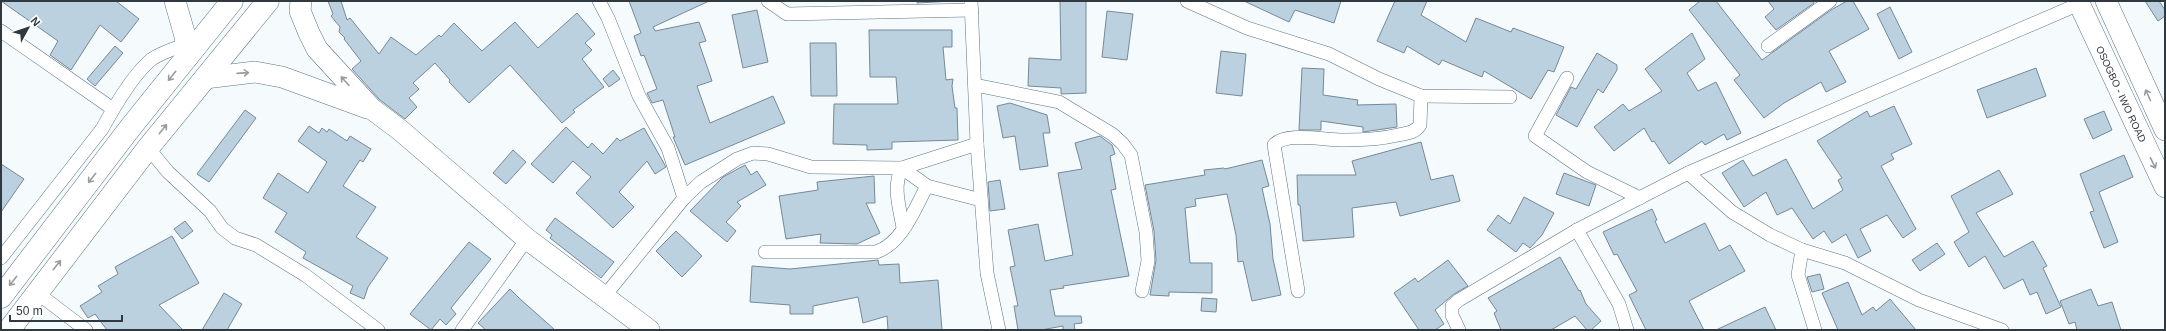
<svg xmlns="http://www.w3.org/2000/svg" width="2166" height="331" font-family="Helvetica,sans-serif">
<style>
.building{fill:#bbd1e0;stroke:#758998}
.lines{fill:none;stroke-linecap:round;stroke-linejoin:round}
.minor-casing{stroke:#607482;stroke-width:14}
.primary-casing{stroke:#607482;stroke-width:22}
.trunk-casing{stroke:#607482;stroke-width:23}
.minor{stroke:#fff;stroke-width:13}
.primary{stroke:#fff;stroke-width:21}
.trunk{stroke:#fff;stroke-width:22}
.oneway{stroke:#989c9f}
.labels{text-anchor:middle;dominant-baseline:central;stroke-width:3;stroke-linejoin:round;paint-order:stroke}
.street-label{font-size:10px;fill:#30393f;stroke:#fff}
</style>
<rect width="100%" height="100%" fill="#f5fafd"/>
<g class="building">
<polygon points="1,1 116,1 139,19 121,42 100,25 71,70 50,55 58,41"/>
<polygon points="328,1 341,1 347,20 350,18 379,54 391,37 416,55 439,35 441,37 454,23 482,51 515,22 538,48 577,13 595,34 585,43 592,50 582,59 604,87 573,110 575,112 562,123 510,65 469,103 449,82 450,80 435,63 413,83 419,89 409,98 417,107 405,119 380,100 352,69 361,61 344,39 345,38 339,32 340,27 331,16 333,14"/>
<polygon points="629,1 709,1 653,27 655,31 699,22 706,41 699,43 712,81 697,86 710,123 773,96 785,123 685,165 673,137 675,137 663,100 652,103 647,93 657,89 644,55 641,56 634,36 641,33"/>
<polygon points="917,1 953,1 917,3"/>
<polygon points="1060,1 1086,1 1086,93 1061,94 1061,88 1028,86 1029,58 1061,60"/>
<polygon points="1244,1 1341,1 1334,23 1295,10 1289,22"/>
<polygon points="1395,1 1427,1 1421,15 1466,42 1476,18 1511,32 1513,28 1564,47 1554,72 1548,70 1531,99 1484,71 1482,77 1442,60 1439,65 1407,46 1404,53 1377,41"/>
<polygon points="1700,1 1716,1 1762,60 1831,10 1847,1 1853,1 1869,29 1829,51 1846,82 1826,92 1821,82 1784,103 1764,118 1734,80 1740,75 1689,10"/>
<polygon points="1768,1 1813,1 1814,3 1776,30 1765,17 1774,9"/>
<polygon points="2145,1 2159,1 2165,10 2165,16 2158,21"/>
<polygon points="1890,7 1912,52 1899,59 1877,14"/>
<polygon points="757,10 768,62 743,68 732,15"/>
<polygon points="1107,11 1133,14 1127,60 1102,57"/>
<polygon points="869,30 952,30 952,47 943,47 946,80 953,79 952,86 955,108 957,108 958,140 892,142 892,149 867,150 867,145 833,144 834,104 898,104 896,77 870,77"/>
<polygon points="1692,33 1705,59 1687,73 1698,91 1716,82 1741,133 1727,140 1724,134 1705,145 1702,141 1669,164 1654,141 1652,142 1644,128 1614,151 1594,127 1623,104 1629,111 1662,91 1645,69"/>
<polygon points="810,43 836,43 837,96 811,96"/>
<polygon points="115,46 123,53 95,86 87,79"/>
<polygon points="1221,51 1246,54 1242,96 1216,93"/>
<polygon points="1597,53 1617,65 1617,70 1603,93 1598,89 1577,127 1556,115 1571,87 1576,89"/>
<polygon points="1302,68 1324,69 1323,95 1358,100 1357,105 1396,104 1397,127 1363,132 1363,127 1321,121 1321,130 1299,130"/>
<polygon points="2036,68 2046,96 1987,118 1977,90"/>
<polygon points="613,70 620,79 609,87 603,79"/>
<polygon points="1010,103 1047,115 1050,133 1043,133 1048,166 1020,170 1015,136 1003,138 997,106"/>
<polygon points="1894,106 1912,144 1891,154 1894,159 1881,166 1916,229 1903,238 1887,215 1860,229 1871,251 1858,258 1846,234 1832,243 1824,231 1813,239 1792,208 1777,215 1766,192 1744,207 1722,173 1743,160 1753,176 1786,159 1813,209 1843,190 1838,180 1842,178 1817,141 1867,111 1870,117"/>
<polygon points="245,110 256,118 209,182 197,174"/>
<polygon points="2104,111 2112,130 2093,139 2084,119"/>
<polygon points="309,126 319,133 322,128 327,132 329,129 347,141 350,136 371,149 363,162 360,160 343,186 376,207 356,237 388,258 368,287 364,299 350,293 353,286 303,258 306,252 275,232 287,213 263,198 278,173 308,193 327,162 298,141"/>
<polygon points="566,127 588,148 592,143 603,154 617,138 620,141 644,128 666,167 655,174 647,161 619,192 634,207 613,228 576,193 591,177 573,161 553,183 531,164"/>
<polygon points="1100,136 1112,145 1115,154 1110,156 1116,189 1111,190 1129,276 1063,286 1064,288 1050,290 1055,316 1081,316 1082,323 1074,324 1075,330 1063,330 1063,326 1041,330 1018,330 1014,306 1018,306 1010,267 1015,266 1008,230 1038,224 1045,261 1073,255 1058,173 1082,169 1075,143"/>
<polygon points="1421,142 1431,180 1453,175 1460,201 1400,216 1396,202 1352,208 1354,237 1303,241 1300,205 1298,205 1297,175 1356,175 1352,161"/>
<polygon points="513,150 526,162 506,184 493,173"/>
<polygon points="2124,155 2133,177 2099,192 2118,242 2104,248 2090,212 2094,211 2080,174"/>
<polygon points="1262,160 1269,186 1262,188 1270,224 1273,259 1281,295 1252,301 1243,261 1238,262 1236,235 1227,194 1195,199 1196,206 1185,208 1190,263 1212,263 1212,293 1169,292 1169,296 1150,295 1156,260 1154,231 1145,185 1205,175 1204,170 1224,168 1225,169"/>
<polygon points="1,164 24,179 1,212"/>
<polygon points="745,165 751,175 757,171 766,185 737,202 741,206 726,222 736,231 727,242 690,211 723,177"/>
<polygon points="1999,170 2013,194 1976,213 2004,257 2033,241 2047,266 2043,268 2061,307 2046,314 2037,292 2030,295 2023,279 2004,289 1985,256 1969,267 1954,242 1969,232 1951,196"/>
<polygon points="1564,173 1596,185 1589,206 1556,194"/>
<polygon points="874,176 875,203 866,203 880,233 857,244 820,243 821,234 786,239 779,196 818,190 817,182"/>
<polygon points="1000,180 1005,209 990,211 988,182"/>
<polygon points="1524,197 1554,213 1542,235 1530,248 1523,243 1516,252 1487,230 1498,215 1510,224"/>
<polygon points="1652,209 1657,220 1655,221 1665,243 1705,223 1719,251 1730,245 1745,271 1689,301 1704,330 1646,330 1629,295 1637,291 1617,254 1614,255 1603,232"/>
<polygon points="555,218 614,262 601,278 550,238 552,235 546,230"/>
<polygon points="185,221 193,231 182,239 174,229"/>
<polygon points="676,231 702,256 682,277 656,251"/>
<polygon points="172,236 199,283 159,305 183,330 107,330 95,314 88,318 80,306 102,292 98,286 118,274 115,267"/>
<polygon points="469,242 491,259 451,308 456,314 446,325 440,319 431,330 410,314"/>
<polygon points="1937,243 1945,254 1920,271 1912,260"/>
<polygon points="1560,257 1579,291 1580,290 1586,304 1601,321 1591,330 1587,330 1575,316 1551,330 1501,330 1494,313 1497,311 1488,298"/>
<polygon points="878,260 879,265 899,264 900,283 938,280 942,330 888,330 887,316 863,323 858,297 813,306 813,314 790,314 790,305 750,302 752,266 790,269"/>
<polygon points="1448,260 1468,286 1454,294 1435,310 1444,324 1435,330 1419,330 1394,293 1415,278 1418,282"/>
<polygon points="1820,274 1824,289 1812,292 1807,277"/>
<polygon points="1848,282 1862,315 1873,307 1876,311 1890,299 1916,330 1838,330 1822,293"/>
<polygon points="510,289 519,298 555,330 486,330 478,323"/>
<polygon points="2091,289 2098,306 2112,302 2121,330 2077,330 2075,322 2069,324 2060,301"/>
<polygon points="224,293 242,304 227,330 202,330"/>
<polygon points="1202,298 1217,299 1216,312 1201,311"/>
<polygon points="1765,307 1776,330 1716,330"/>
</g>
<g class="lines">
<defs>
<g id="minor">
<polyline points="599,1 608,18 639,96 668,148 684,198"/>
<polyline points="768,1 787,14 972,10"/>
<polyline points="971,1 977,144 987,273 999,330"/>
<polyline points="1187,1 1247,28 1329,54 1379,79 1421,96 1510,97"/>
<polyline points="1,31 113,109"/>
<polyline points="1768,46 1830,1"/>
<polyline points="1567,78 1535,136 1587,172 1640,198"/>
<polyline points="975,85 1059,102 1112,134 1122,143 1131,155 1146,232 1148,261 1142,291"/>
<polyline points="148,148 168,172 210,211 222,228 235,238 256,245 305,275 378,330"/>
<polyline points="1688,173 1732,212 1770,235 1802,250 1845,263 1919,300 2002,330"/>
<path d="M903 228C900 209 892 186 902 168L927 186 981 200"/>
<polyline points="1577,230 1619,304 1627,330"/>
<polyline points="1802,250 1798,275 1815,330"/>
<path d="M765 252H876C902 244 915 208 927 186"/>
<path d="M1 258 102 129C113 109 134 73 152 59 162 52 176 48 187 44"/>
<path d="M1298 291 1274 145C1286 131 1329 141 1346 140 1364 140 1381 139 1398 135 1407 133 1415 133 1420 125L1421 96"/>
<polyline points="36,292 86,330"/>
<polyline points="603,298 684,198 701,182 737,159 753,153 768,154 811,167 902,168 977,144"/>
<polyline points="462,330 527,239"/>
<polyline points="1459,330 1452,315 1452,306 1459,300 1577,230 1688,173 2079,4"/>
</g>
<g id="primary">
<polyline points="175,1 185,36 188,57"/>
<polyline points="301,1 300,11 309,33 317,49 372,109 400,130 527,239 649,330"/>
<polyline points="2078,1 2165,187"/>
<polyline points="2106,1 2165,130"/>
<polyline points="205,78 255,72 282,77 367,108"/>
</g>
<g id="trunk">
<polyline points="1,297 130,128 232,1"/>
<polyline points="9,330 148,148 268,1"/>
</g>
</defs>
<use href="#minor" class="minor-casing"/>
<use href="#primary" class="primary-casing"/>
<use href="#trunk" class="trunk-casing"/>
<use href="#minor" class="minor"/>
<use href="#primary" class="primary"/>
<use href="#trunk" class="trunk"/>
</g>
<defs><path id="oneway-shaft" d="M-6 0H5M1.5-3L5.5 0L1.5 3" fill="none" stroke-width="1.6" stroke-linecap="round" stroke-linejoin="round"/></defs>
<g class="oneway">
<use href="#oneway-shaft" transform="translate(243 73) rotate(-4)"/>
<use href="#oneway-shaft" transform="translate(172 76) rotate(129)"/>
<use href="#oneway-shaft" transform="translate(345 81) rotate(-132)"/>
<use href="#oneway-shaft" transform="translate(2148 95) rotate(-114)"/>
<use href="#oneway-shaft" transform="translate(163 129) rotate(-51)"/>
<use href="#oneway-shaft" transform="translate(2153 163) rotate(64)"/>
<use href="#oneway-shaft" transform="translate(92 178) rotate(128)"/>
<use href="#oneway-shaft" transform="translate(57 265) rotate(-52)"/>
<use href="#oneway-shaft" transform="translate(13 281) rotate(128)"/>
</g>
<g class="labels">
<g class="street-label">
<text transform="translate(2121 94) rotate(65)">OSOGBO - IWO ROAD</text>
</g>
</g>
<rect width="2166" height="331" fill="none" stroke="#30393f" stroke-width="4"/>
<g transform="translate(28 28) rotate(50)" stroke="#ffffff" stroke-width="3" paint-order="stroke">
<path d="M0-3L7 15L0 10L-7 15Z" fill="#30393f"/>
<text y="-6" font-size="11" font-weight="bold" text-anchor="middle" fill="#30393f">N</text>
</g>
<path d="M10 315v6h112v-6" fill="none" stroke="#30393f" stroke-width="2"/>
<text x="16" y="315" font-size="12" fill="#30393f" stroke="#ffffff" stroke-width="3" paint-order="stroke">50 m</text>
</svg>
